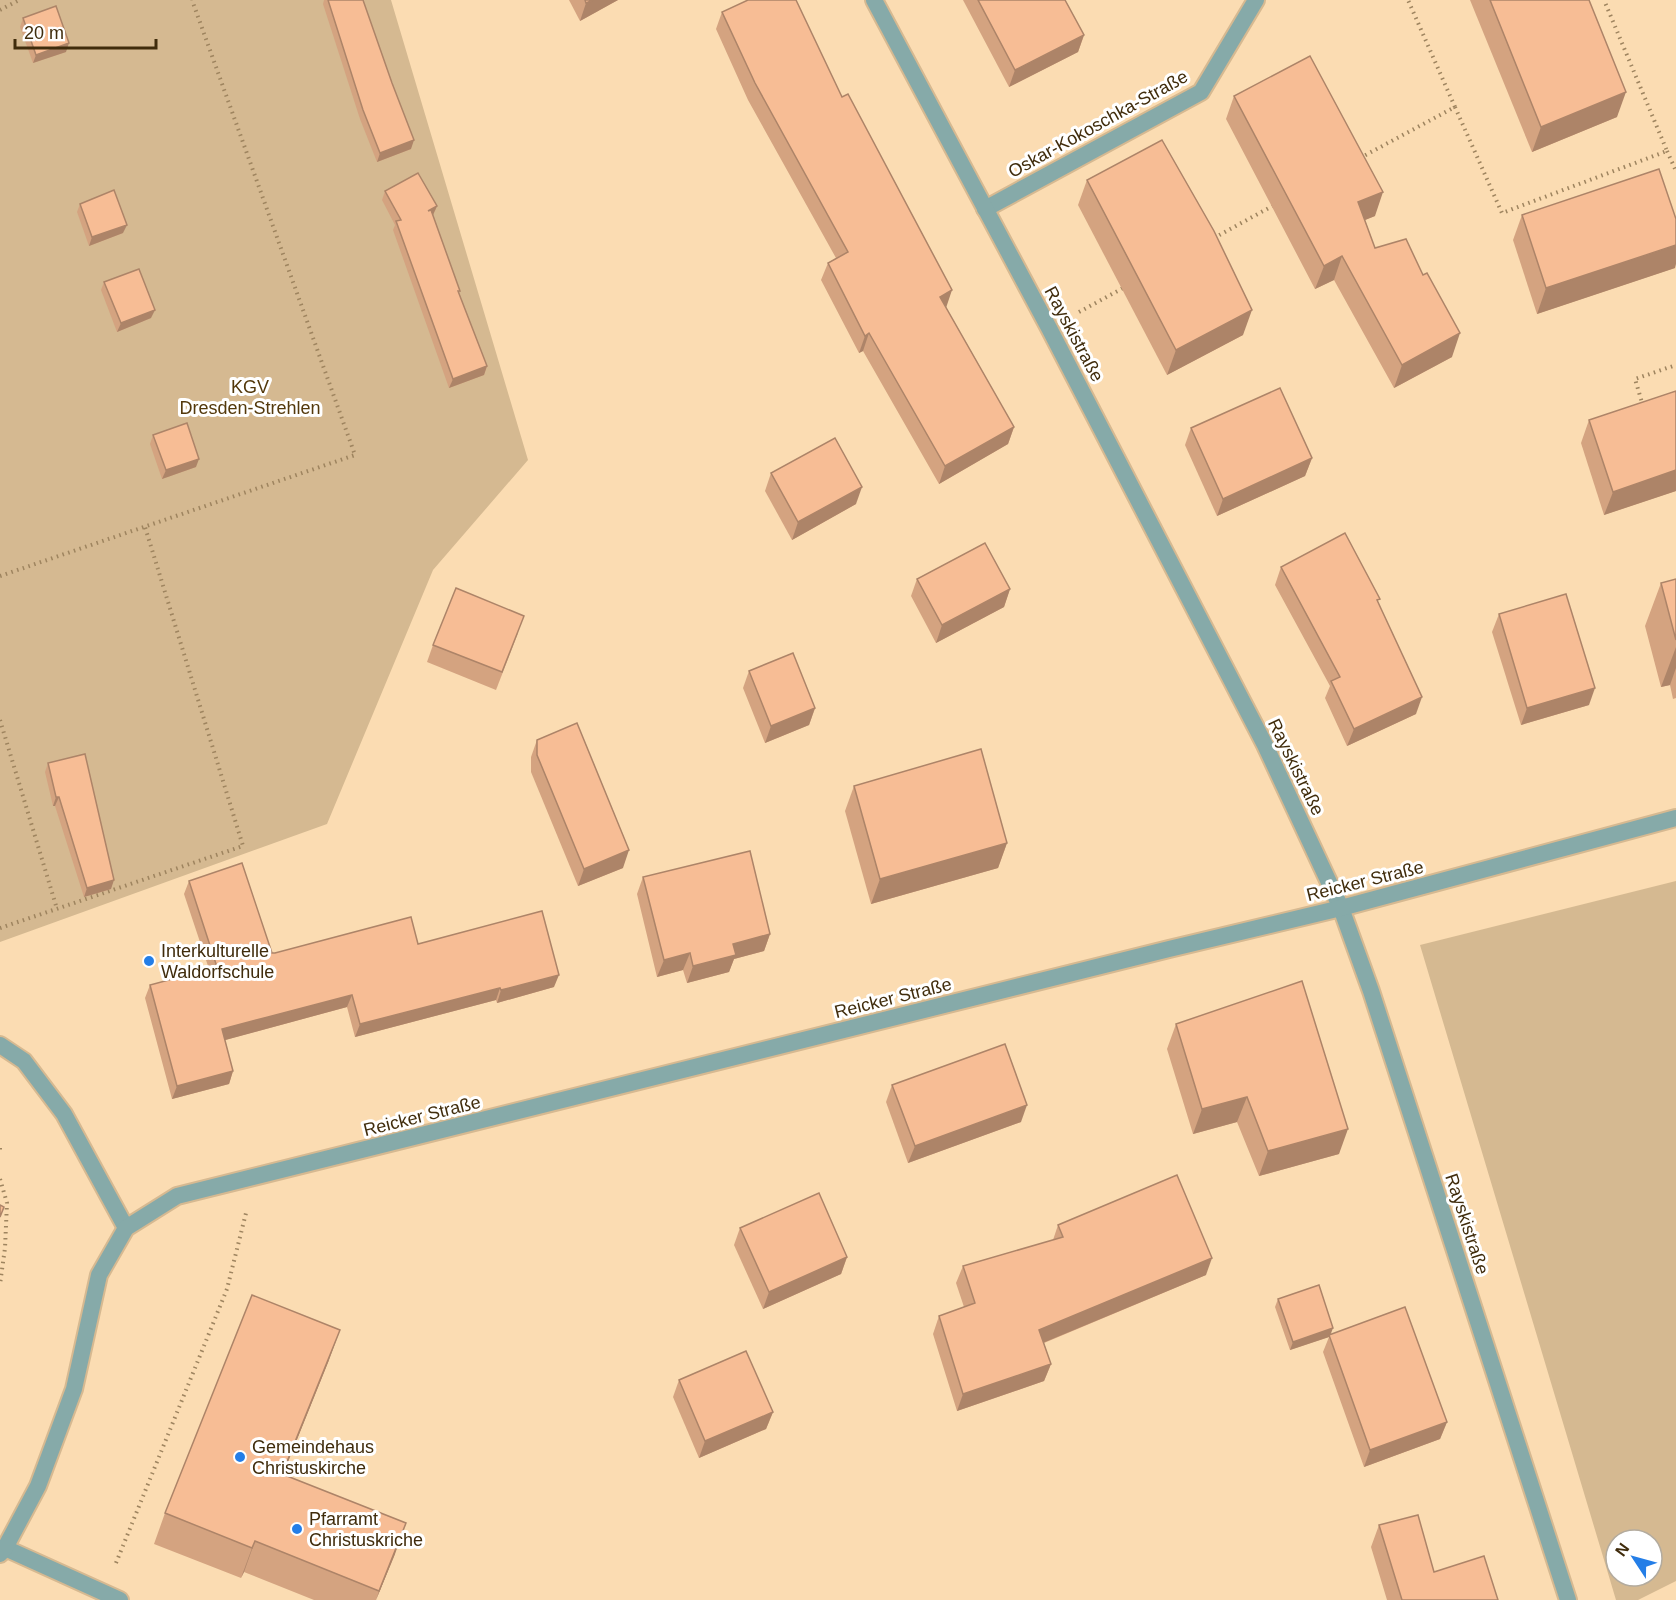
<svg xmlns="http://www.w3.org/2000/svg" width="1676" height="1600" font-family="Arial,sans-serif">
<style>
.green{fill:#d5b991;fill-rule:evenodd}
.lines{fill:none;stroke-linecap:round;stroke-linejoin:round}
.minor-casing{stroke:#d6b991;stroke-width:20}
.tertiary-casing{stroke:#d6b991;stroke-width:20}
.path{stroke:#9e845f;stroke-width:4;stroke-dasharray:1.5 4.5;stroke-linecap:butt}
.minor{stroke:#86aaa9;stroke-width:16}
.tertiary{stroke:#86aaa9;stroke-width:16}
.wall{fill:#d4a380}
.shaded-wall{fill:#ad8468}
.building{fill:#f7bd95;stroke:#ad8468;stroke-width:1.5}
.poi-dot{fill:#247ee7;stroke:#fff;stroke-width:2}
.labels{text-anchor:middle;dominant-baseline:central;stroke-width:6;stroke-linejoin:round;paint-order:stroke}
.street-label{font-size:18px;fill:#402c0c;stroke:#fff}
.park-label{font-size:18px;fill:#53380b;stroke:#fff}
.poi-label{font-size:18px;fill:#402c0c;stroke:#fff;text-anchor:start}
</style>
<rect width="100%" height="100%" fill="#fbdcb2"/>
<g class="green">
<polygon points="0,0 391,0 528,460 433,570 327,824 0,942"/>
<path d="M1676 881V1581L1638 1600H1616L1420 945ZM1616 1540H1652V1576H1616Z"/>
</g>
<g class="lines">
<defs>
<g id="minor">
<polyline points="985,209 1201,92 1256,0"/>
<polyline points="1341,908 1371,991 1568,1600"/>
<polyline points="0,1045 24,1061 64,1114 126,1228"/>
<polyline points="5,1548 120,1600"/>
</g>
<g id="tertiary">
<polyline points="874,0 1049,328 1265,745 1341,908"/>
<polyline points="0,1554 5,1548 38,1486 74,1389 99,1275 126,1228 177,1196 1169,949 1341,908 1676,818"/>
</g>
</defs>
<use href="#minor" class="minor-casing"/>
<use href="#tertiary" class="tertiary-casing"/>
<g class="path">
<polyline points="0,10 19,0"/>
<polyline points="1455,107 1502,213 1667,151 1604,0"/>
<polyline points="1667,151 1676,171"/>
<polyline points="1360,158 1455,107 1408,0"/>
<polyline points="1214,238 1276,204"/>
<polyline points="1079,312 1125,287"/>
<polyline points="1643,406 1635,379 1676,365"/>
<polyline points="0,576 355,455 192,0"/>
<polyline points="0,720 57,909"/>
<polyline points="0,928 243,846 145,527"/>
<polyline points="0,1148 0,1152"/>
<polyline points="0,1179 7,1203 5,1248 0,1284"/>
<polyline points="116,1563 227,1289 246,1213"/>
</g>
<use href="#minor" class="minor"/>
<use href="#tertiary" class="tertiary"/>
</g>
<g class="wall">
<polygon points="324,0 363,0 411,149 377,162 360,119 323,4"/>
<polygon points="569,0 618,0 580,21"/>
<polygon points="963,0 1065,0 1084,35 1078,52 1009,87"/>
<polygon points="1470,0 1589,0 1617,117 1532,152"/>
<polygon points="722,12 842,97 946,307 1014,427 1008,444 939,484 863,351 859,353 821,280 828,263 836,258 748,100 716,29"/>
<polygon points="23,18 66,52 33,63 20,27"/>
<polygon points="1234,96 1375,216 1365,220 1375,248 1452,357 1394,388 1334,280 1315,289 1226,119"/>
<polygon points="1087,180 1243,335 1167,375 1078,205"/>
<polygon points="385,191 437,206 433,215 460,291 459,293 487,366 484,375 449,388 393,230 395,225 382,200"/>
<polygon points="80,204 123,233 89,246 77,212"/>
<polygon points="1522,215 1675,268 1537,314 1513,240"/>
<polygon points="104,282 151,318 117,332 101,290"/>
<polygon points="1676,391 1676,491 1604,515 1581,443 1589,420"/>
<polygon points="1191,428 1312,458 1305,476 1217,516 1185,445"/>
<polygon points="153,435 196,467 162,479 150,444"/>
<polygon points="771,473 856,504 792,540 765,491"/>
<polygon points="1281,567 1378,603 1416,714 1347,746 1325,698 1330,686 1275,585"/>
<polygon points="917,579 1010,589 1004,607 936,643 911,596"/>
<polygon points="1676,579 1676,698 1673,699 1670,685 1661,687 1645,626 1661,583"/>
<polygon points="1499,614 1589,705 1521,725 1492,632"/>
<polygon points="518,633 496,690 427,662 433,645"/>
<polygon points="749,671 815,708 809,725 765,743 743,688"/>
<polygon points="537,740 623,868 578,886 531,772 531,757"/>
<polygon points="48,763 111,889 84,897 55,806 53,806 45,772"/>
<polygon points="854,786 1007,843 998,868 871,904 845,811"/>
<polygon points="643,877 770,934 764,951 734,959 729,972 687,983 683,970 657,977 637,894"/>
<polygon points="189,881 272,953 275,953 418,944 554,987 497,1003 496,1000 355,1037 347,1007 225,1040 233,1071 229,1084 172,1099 145,998 150,985 209,969 184,894"/>
<polygon points="1176,1024 1339,1154 1259,1176 1237,1122 1193,1134 1167,1049"/>
<polygon points="892,1085 1021,1122 908,1163 886,1102"/>
<polygon points="1058,1225 1206,1275 1044,1343 1051,1364 1044,1381 957,1411 933,1334 939,1316 964,1307 956,1283 963,1266 1053,1240"/>
<polygon points="740,1228 847,1257 841,1274 763,1309 734,1245"/>
<polygon points="1278,1299 1330,1335 1447,1422 1440,1439 1364,1467 1323,1352 1329,1337 1290,1350 1275,1307"/>
<polygon points="329,1360 283,1474 395,1554 376,1600 314,1600 244,1572 241,1578 154,1544 165,1513"/>
<polygon points="679,1380 773,1412 766,1429 699,1458 673,1397"/>
<polygon points="1379,1525 1434,1572 1498,1600 1387,1600 1371,1547"/>
</g>
<g class="shaded-wall">
<polygon points="593,0 618,0 580,21 586,3"/>
<polygon points="1084,35 1078,52 1009,87 1015,70"/>
<polygon points="69,43 66,52 33,63 36,55"/>
<polygon points="1626,92 1617,117 1532,152 1541,127"/>
<polygon points="414,140 411,149 377,162 380,153"/>
<polygon points="1383,192 1375,216 1350,226 1358,202"/>
<polygon points="437,206 433,215 424,220 428,211"/>
<polygon points="127,225 123,233 89,246 92,237"/>
<polygon points="1676,245 1676,264 1675,268 1537,314 1546,288"/>
<polygon points="1342,256 1334,280 1315,289 1324,266"/>
<polygon points="952,290 946,308 940,297"/>
<polygon points="155,310 151,318 117,332 121,323"/>
<polygon points="1252,310 1243,335 1167,375 1176,350"/>
<polygon points="869,333 863,351 859,353 865,336"/>
<polygon points="1460,333 1452,357 1394,388 1402,365"/>
<polygon points="487,366 484,375 449,388 453,379"/>
<polygon points="1014,427 1008,444 939,484 945,466"/>
<polygon points="1312,458 1305,476 1217,516 1223,499"/>
<polygon points="199,459 196,467 162,479 166,470"/>
<polygon points="1676,470 1676,491 1604,515 1613,492"/>
<polygon points="862,487 856,504 792,540 798,522"/>
<polygon points="1010,589 1004,607 936,643 942,625"/>
<polygon points="1676,647 1676,668 1670,685 1661,687"/>
<polygon points="1595,688 1589,705 1521,725 1527,708"/>
<polygon points="1422,697 1416,714 1347,746 1354,729"/>
<polygon points="815,708 809,725 765,743 771,726"/>
<polygon points="56,797 59,797 55,806 53,806"/>
<polygon points="1007,843 998,868 871,904 880,879"/>
<polygon points="629,850 623,868 578,886 584,869"/>
<polygon points="114,880 111,889 84,897 87,888"/>
<polygon points="770,934 764,951 734,959 729,972 687,983 693,966 733,944"/>
<polygon points="690,953 683,970 657,977 664,960"/>
<polygon points="559,975 554,987 497,1003 501,990"/>
<polygon points="500,988 496,1000 355,1037 360,1024"/>
<polygon points="352,995 347,1007 218,1042 222,1029"/>
<polygon points="233,1071 229,1084 172,1099 177,1086"/>
<polygon points="1247,1097 1237,1122 1193,1134 1202,1109"/>
<polygon points="1027,1105 1021,1122 908,1163 915,1146"/>
<polygon points="1348,1129 1339,1154 1259,1176 1268,1151"/>
<polygon points="847,1257 841,1274 763,1309 769,1292"/>
<polygon points="1212,1258 1206,1275 1033,1347 1039,1330"/>
<polygon points="1333,1328 1330,1336 1329,1335 1329,1337 1290,1350 1293,1342"/>
<polygon points="340,1330 329,1360 271,1504 282,1474"/>
<polygon points="1051,1364 1044,1381 957,1411 963,1394"/>
<polygon points="773,1412 766,1429 699,1458 705,1441"/>
<polygon points="1447,1422 1440,1439 1364,1467 1370,1450"/>
<polygon points="406,1523 395,1554 376,1600 379,1591"/>
<polygon points="255,1541 244,1572 241,1578 252,1548"/>
</g>
<g class="building">
<polygon points="328,0 363,0 392,83 414,140 380,153 363,110"/>
<polygon points="585,0 593,0 586,3"/>
<polygon points="748,0 796,0 842,97 848,94 952,290 940,297 1014,427 945,466 869,333 865,336 828,263 848,252 755,83 722,12"/>
<polygon points="978,0 1065,0 1084,35 1015,70"/>
<polygon points="1490,0 1589,0 1626,92 1541,127"/>
<polygon points="56,6 69,43 36,55 23,18"/>
<polygon points="1310,56 1383,192 1358,202 1375,248 1406,239 1423,275 1427,273 1460,333 1402,365 1342,256 1324,266 1234,96"/>
<polygon points="1162,140 1214,231 1252,310 1176,350 1087,180"/>
<polygon points="1659,169 1676,219 1676,245 1546,288 1522,215"/>
<polygon points="418,173 437,206 428,211 431,210 460,291 458,291 487,366 453,379 396,221 401,220 385,191"/>
<polygon points="114,190 127,225 92,237 80,204"/>
<polygon points="139,269 155,310 121,323 104,282"/>
<polygon points="1280,388 1312,458 1223,499 1191,428"/>
<polygon points="1676,391 1676,470 1613,492 1589,420"/>
<polygon points="187,423 199,459 166,470 153,435"/>
<polygon points="835,438 862,487 798,522 771,473"/>
<polygon points="1345,533 1380,599 1377,600 1422,697 1354,729 1331,681 1340,677 1281,567"/>
<polygon points="985,543 1010,589 942,625 917,579"/>
<polygon points="1676,579 1676,640 1661,583"/>
<polygon points="456,588 524,616 502,672 433,645"/>
<polygon points="1566,594 1595,688 1527,708 1499,614"/>
<polygon points="793,653 815,708 771,726 749,671"/>
<polygon points="577,723 629,850 584,869 537,755 537,740"/>
<polygon points="981,749 1007,843 880,879 854,786"/>
<polygon points="85,754 114,880 87,888 59,797 56,797 48,763"/>
<polygon points="750,851 770,934 733,944 736,955 693,966 690,953 664,960 643,877"/>
<polygon points="242,863 272,953 275,953 411,917 418,944 542,911 559,975 501,990 500,988 360,1024 352,995 222,1029 233,1071 177,1086 150,985 217,967 189,881"/>
<polygon points="1302,981 1348,1129 1268,1151 1247,1097 1202,1109 1176,1024"/>
<polygon points="1005,1044 1027,1105 915,1146 892,1085"/>
<polygon points="1177,1175 1212,1258 1039,1330 1051,1364 963,1394 939,1316 975,1303 963,1266 1063,1237 1058,1225"/>
<polygon points="819,1193 847,1257 769,1292 740,1228"/>
<polygon points="0,1205 4,1207 0,1217"/>
<polygon points="1319,1285 1333,1328 1293,1342 1278,1299"/>
<polygon points="252,1295 340,1330 282,1474 406,1523 379,1591 255,1541 252,1548 165,1513"/>
<polygon points="1405,1307 1447,1422 1370,1450 1329,1335"/>
<polygon points="746,1351 773,1412 705,1441 679,1380"/>
<polygon points="1418,1515 1434,1572 1484,1556 1498,1600 1402,1600 1379,1525"/>
</g>
<g class="poi-dot">
<circle cx="149" cy="961" r="6"/>
<circle cx="240" cy="1457" r="6"/>
<circle cx="297" cy="1529" r="6"/>
</g>
<g class="labels">
<g class="street-label">
<text transform="translate(1098 124) rotate(-29)">Oskar-Kokoschka-Straße</text>
<text transform="translate(1074 334) rotate(62)">Rayskistraße</text>
<text transform="translate(1296 767) rotate(64)">Rayskistraße</text>
<text transform="translate(1365 881) rotate(-14)">Reicker Straße</text>
<text transform="translate(893 998) rotate(-14)">Reicker Straße</text>
<text transform="translate(422 1116) rotate(-14)">Reicker Straße</text>
<text transform="translate(1467 1224) rotate(72)">Rayskistraße</text>
</g>
<g class="park-label">
<text x="250" y="387">KGV<tspan x="250" dy="21">Dresden-Strehlen</tspan></text>
</g>
<g class="poi-label">
<text x="161" y="951">Interkulturelle<tspan x="161" dy="21">Waldorfschule</tspan></text>
<text x="252" y="1447">Gemeindehaus<tspan x="252" dy="21">Christuskirche</tspan></text>
<text x="309" y="1519">Pfarramt<tspan x="309" dy="21">Christuskriche</tspan></text>
</g>
</g>
<g transform="translate(1634 1558) rotate(306)"><circle r="28" fill="#ffffff" stroke="#b3ab9e" stroke-width="1.5"/>
<path d="M0-4.5L10 22L0 15L-10 22Z" fill="#247ee7"/>
<text y="-9" font-size="16" font-weight="bold" text-anchor="middle" fill="#402c0c">N</text>
</g>
<path d="M15 39v9h141v-9" fill="none" stroke="#402c0c" stroke-width="3"/>
<text x="24" y="39" font-size="18" fill="#402c0c" stroke="#ffffff" stroke-width="4.5" paint-order="stroke">20 m</text>
</svg>
